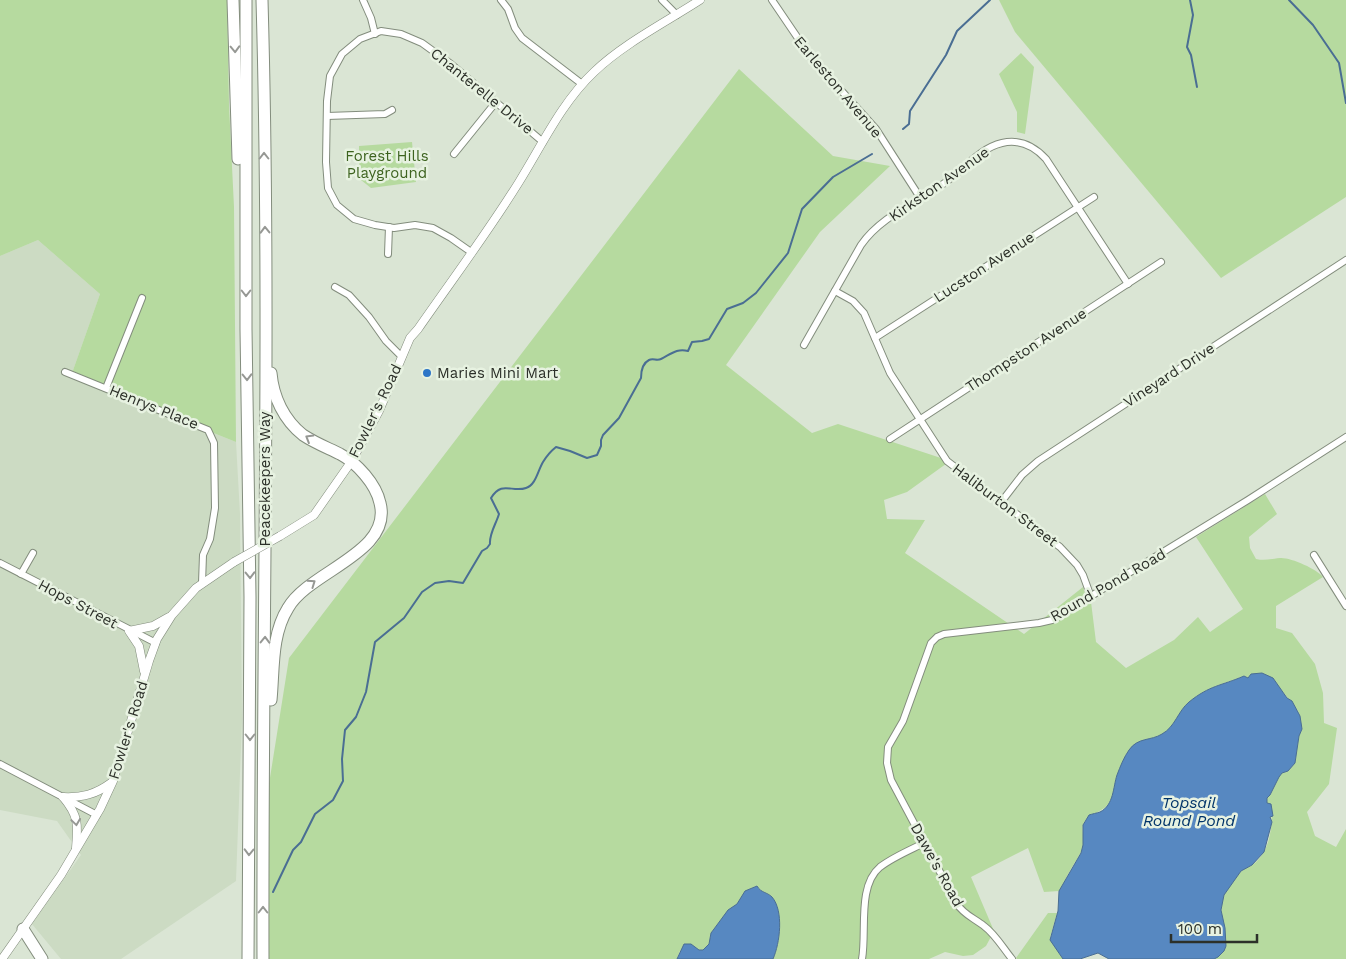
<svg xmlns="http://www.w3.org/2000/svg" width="1346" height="959" font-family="'Work Sans',sans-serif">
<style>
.built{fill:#ccdbc3}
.green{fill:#b6da9f}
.water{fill:#5788c1;stroke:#4a6e93}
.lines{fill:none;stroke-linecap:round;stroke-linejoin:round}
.stream{stroke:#4a6e93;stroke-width:2}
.minor-casing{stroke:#838d7d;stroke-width:8}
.tertiary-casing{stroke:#838d7d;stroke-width:9}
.motorway-casing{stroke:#838d7d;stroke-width:13}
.minor{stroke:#fff;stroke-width:6}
.tertiary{stroke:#fff;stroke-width:8}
.motorway{stroke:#fff;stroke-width:11}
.tertiary-bridge-casing{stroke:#838d7d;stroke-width:9;stroke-linecap:butt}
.tertiary-bridge{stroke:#fff;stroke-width:8}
.oneway{stroke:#969894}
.poi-dot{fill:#2d76c7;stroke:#e7f2e1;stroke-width:2}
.labels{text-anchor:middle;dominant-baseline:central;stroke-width:5;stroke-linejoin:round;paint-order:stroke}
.street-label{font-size:15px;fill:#2c3029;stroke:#e7f2e1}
.park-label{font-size:15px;fill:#3d631f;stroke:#e7f2e1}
.poi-label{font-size:15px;fill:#2c3029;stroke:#e7f2e1;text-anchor:start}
.water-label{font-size:16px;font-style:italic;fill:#003469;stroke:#e7f2e1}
</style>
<rect width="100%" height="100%" fill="#dae5d4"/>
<polygon class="built" points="38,240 100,294 71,376 236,442 240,514 242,720 236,881 121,959 61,959 32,924 81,855 57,821 0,810 0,256"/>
<g class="green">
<polygon points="0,0 227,0 229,105 234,207 236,442 71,376 100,294 38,240 0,256"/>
<polygon points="999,0 1346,0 1346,197 1221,278 1015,32"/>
<polygon points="1021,53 1034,67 1025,134 1017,132 1017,112 999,74"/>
<path d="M739 69 833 156 890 166 820 232 726 365 812 433 838 424 950 461 907 492 884 500 887 519 925 520 905 553 1024 634 1083 587 1087 599 1091 602 1096 642 1126 668 1174 640 1198 617 1210 632 1243 609 1196 537 1265 494 1277 514 1249 537 1250 548 1256 559C1265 561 1270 559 1280 558 1290 557 1317 569 1323 577L1276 606V628L1292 633 1315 664 1323 693 1324 723 1337 728 1329 784 1307 812 1315 836 1336 847 1346 829V959H1214C1237 941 1214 918 1224 894 1228 886 1235 875 1243 870 1247 867 1252 866 1256 862 1271 848 1273 823 1271 804L1267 803V798L1270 795 1279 777 1282 773 1288 771 1295 763 1299 736 1302 729 1298 711 1272 678H1248L1244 676C1222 685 1204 687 1187 705 1178 714 1174 727 1163 734 1152 741 1139 737 1129 750 1117 766 1119 787 1109 803 1103 813 1087 813 1083 825 1082 829 1084 840 1083 847 1080 856 1074 863 1070 871 1066 877 1064 884 1059 891L1044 892 1028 848 971 877 994 931 986 946 973 955 963 956 945 952 929 959H772C781 945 783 911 772 898 768 893 761 892 756 886L746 891 737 904 728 911 714 929 711 933 709 944 703 950H699L693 947 680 951 677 959H267L266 904 269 784 289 658Z"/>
<polygon points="412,142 416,182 371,188 361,180 359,167 359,146"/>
<polygon points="1048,913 1057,913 1050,938 1063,959 1017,959 1016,958"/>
</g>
<g class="water">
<path d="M1262 673 1273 678 1287 698 1292 701 1300 716 1302 729 1299 736 1295 763 1288 771 1282 773 1279 777 1270 795 1267 798V803L1271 804 1273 816 1270 817 1272 822 1264 852 1252 865 1241 871 1224 895 1221 910 1225 928 1226 946 1224 951 1218 957 1214 959H1109L1098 953 1080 959H1063L1050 940 1058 911 1059 891 1081 853 1083 845V825L1089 815C1092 814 1097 813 1100 812 1114 805 1113 787 1117 775 1120 767 1124 757 1129 750 1138 737 1151 741 1162 734 1175 727 1178 711 1189 702 1210 685 1221 686 1244 676L1248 678 1251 674Z"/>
<path d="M757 886C761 893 767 892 772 897 784 911 780 943 773 959H677L684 944H691L699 950H703L709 944 711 933 714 929 728 910 737 904 745 891Z"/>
</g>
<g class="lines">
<g class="stream">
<polyline points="1190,0 1193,15 1187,47 1191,55 1197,87"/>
<polyline points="1289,0 1313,25 1339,63 1346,103"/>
<polyline points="903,129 909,124 910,111 946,55 957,31 990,0"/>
<path d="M273 892 293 850 301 842 315 814 333 800 343 781 342 759 345 730 356 717 366 692 375 642 404 618 422 592 435 583 449 581 463 583 482 551 487 548 490 544C489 534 496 524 499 514L491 498C502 480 512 493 526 488 536 485 538 470 543 462 546 457 551 451 556 447L570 451 587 458 597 455 601 446V440L603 435 619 418 641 378C641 371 643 363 649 360 653 358 657 361 661 359 671 354 677 348 688 351L692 342 702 341 709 339 727 309 743 303 756 293 788 253 802 209 833 177 872 154"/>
</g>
<defs>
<g id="minor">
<polyline points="363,0 371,18 375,34"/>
<polyline points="501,0 508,9 515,28 522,38 582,84"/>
<polyline points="662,0 677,15"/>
<polyline points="772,0 810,56 876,129 921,199"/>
<polyline points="327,116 385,114 392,110"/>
<polyline points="454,154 496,102"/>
<polyline points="471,252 451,238 433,228 415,225 394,228 375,225 354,219 337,205 328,188 326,162 327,101 330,76 342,54 360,39 381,31 401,34 422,43 451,64 543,142"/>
<polyline points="388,254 389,227"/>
<polyline points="335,287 349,295 369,317 386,341 402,357"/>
<polyline points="835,291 853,301 864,313 890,373 947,461 1060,547 1077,565 1083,575 1091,597"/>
<polyline points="875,338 1094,197"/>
<path d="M804 345 861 245C881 216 918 202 946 182 964 169 980 148 1002 143 1019 139 1034 146 1046 159L1128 284"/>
<polyline points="65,372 208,430 214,443 215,508 210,539 203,555 202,583"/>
<polyline points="106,388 142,298"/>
<polyline points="890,439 1161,262"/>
<polyline points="1002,501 1022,475 1038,461 1346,260"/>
<polyline points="1314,555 1346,606"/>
<polyline points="0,563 156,643"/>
<polyline points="21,574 33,553"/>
<polyline points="0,764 97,815"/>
<path d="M862 959C867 932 857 886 880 867 893 857 910 850 924 843"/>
<path d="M1012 959C1003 948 995 934 984 926 974 918 964 915 957 904L891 780 887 763 888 747 903 721 931 643 937 637 944 634 1039 623 1052 620 1248 500 1346 437"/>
</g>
<g id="tertiary">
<path d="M280 536 314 515 351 462 379 411 410 338 418 329C452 280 488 232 519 182 542 145 562 102 594 72 623 44 666 22 700 0"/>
<polyline points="144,671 139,646 129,631 153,626 169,617"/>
<path d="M63 797C79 816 78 825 76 848"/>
<path d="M63 797C82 798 96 794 111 783"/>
<polyline points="2,959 61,875 100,809 113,781 149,661 157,639 172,615 196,588 234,562"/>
</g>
<g id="motorway">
<polyline points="233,0 238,159"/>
<polyline points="246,0 246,329 250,597 248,959"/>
<path d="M262 0C271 320 262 639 263 959"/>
<path d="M271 373C273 397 284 420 303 435 315 443 328 448 340 454 357 463 376 484 380 503 393 553 309 571 288 608 271 635 274 670 271 700"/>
<polyline points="23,929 42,959"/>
</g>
</defs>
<use href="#minor" class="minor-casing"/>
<use href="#tertiary" class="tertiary-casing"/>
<use href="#motorway" class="motorway-casing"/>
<use href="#minor" class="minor"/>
<use href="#tertiary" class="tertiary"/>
<use href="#motorway" class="motorway"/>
<defs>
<polyline id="tertiary-bridge" points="234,562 280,536"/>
</defs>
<use href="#tertiary-bridge" class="tertiary-bridge-casing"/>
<use href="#tertiary-bridge" class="tertiary-bridge"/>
</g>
<defs><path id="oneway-chevron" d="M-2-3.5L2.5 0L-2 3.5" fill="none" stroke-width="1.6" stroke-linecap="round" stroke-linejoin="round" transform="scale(1.25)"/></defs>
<g class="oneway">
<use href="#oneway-chevron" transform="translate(235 49) rotate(88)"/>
<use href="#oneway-chevron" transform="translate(264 156) rotate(-90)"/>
<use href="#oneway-chevron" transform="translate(265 230) rotate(-91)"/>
<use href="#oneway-chevron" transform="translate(246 293) rotate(90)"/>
<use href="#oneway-chevron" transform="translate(247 377) rotate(89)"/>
<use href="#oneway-chevron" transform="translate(309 438) rotate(-149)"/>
<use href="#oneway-chevron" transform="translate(250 575) rotate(89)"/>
<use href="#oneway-chevron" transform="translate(312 583) rotate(-35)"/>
<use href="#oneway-chevron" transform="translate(265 640) rotate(-89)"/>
<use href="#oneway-chevron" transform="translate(250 737) rotate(90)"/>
<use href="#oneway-chevron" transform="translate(76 822) rotate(82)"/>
<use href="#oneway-chevron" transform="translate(249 852) rotate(91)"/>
<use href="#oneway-chevron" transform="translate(263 910) rotate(-90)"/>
</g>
<circle class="poi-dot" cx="427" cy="373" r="5"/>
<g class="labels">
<g class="street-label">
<text transform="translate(838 87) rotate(50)">Earleston Avenue</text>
<text transform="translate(482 91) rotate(39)">Chanterelle Drive</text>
<text transform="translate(939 184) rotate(-35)">Kirkston Avenue</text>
<text transform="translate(984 267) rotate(-33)">Lucston Avenue</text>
<text transform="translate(1026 350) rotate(-33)">Thompston Avenue</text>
<text transform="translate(1169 375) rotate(-33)">Vineyard Drive</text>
<text transform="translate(154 407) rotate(22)">Henrys Place</text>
<text transform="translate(375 411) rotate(-64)">Fowler's Road</text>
<text transform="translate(265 479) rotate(-90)">Peacekeepers Way</text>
<text transform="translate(1005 505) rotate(37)">Haliburton Street</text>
<text transform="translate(1108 585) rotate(-30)">Round Pond Road</text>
<text transform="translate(78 604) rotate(28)">Hops Street</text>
<text transform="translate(128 730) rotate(-73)">Fowler's Road</text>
<text transform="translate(937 865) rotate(61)">Dawe's Road</text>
</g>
<g class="park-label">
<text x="387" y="156">Forest Hills<tspan x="387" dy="17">Playground</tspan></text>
</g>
<g class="poi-label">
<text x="437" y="373">Maries Mini Mart</text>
</g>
<g class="water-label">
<text x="1189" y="802">Topsail<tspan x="1189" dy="18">Round Pond</tspan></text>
</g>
</g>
<path d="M1171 934v8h86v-8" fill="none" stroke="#2c3029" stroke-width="2.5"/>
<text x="1178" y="934" font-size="15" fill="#2c3029" stroke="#e7f2e1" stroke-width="4" paint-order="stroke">100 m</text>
</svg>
